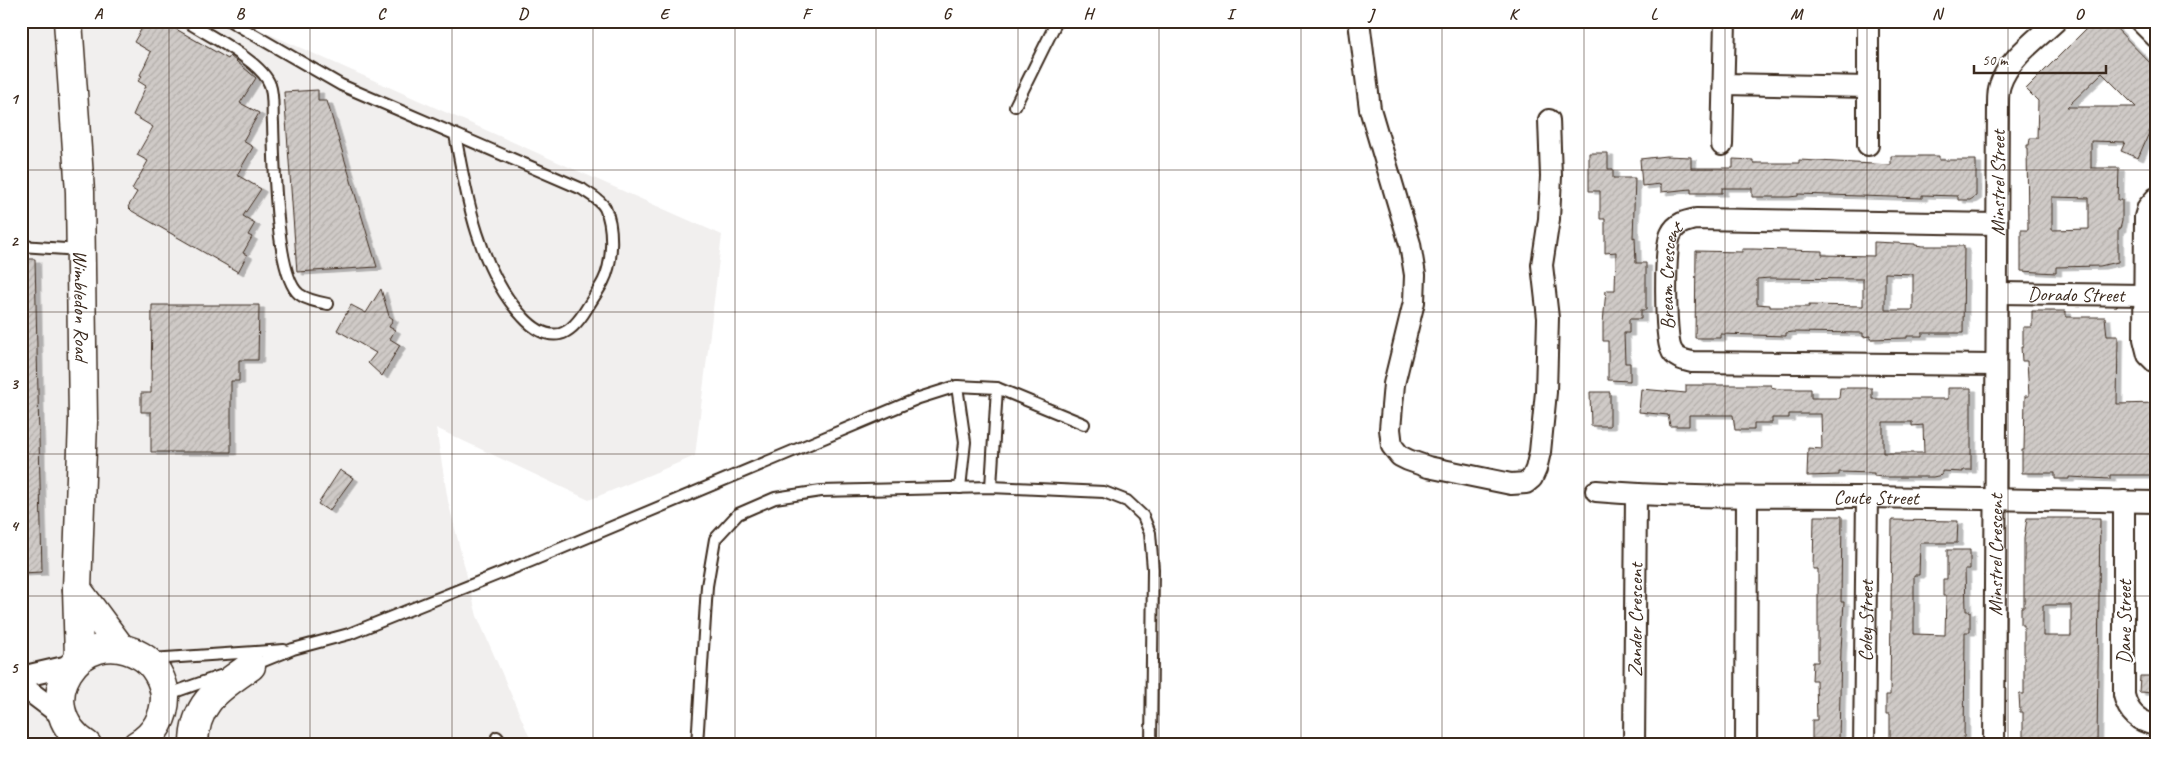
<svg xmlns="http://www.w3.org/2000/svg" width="2177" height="766" font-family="Caveat,sans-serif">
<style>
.built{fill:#f1efee}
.building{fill:url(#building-hatch);stroke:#3b2a1e;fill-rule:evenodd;filter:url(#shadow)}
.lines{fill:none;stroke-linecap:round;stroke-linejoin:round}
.service-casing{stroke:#3b2a1e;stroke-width:14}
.minor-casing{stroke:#3b2a1e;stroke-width:24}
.secondary-casing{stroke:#3b2a1e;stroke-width:31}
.service{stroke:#fff;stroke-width:10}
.minor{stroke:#fff;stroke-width:20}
.secondary{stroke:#fff;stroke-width:28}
.grid{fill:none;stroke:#3b2a1e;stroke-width:1;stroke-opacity:0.55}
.labels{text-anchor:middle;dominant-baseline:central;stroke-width:4.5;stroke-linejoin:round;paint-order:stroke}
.street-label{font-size:20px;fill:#3b2a1e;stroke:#fff}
.neatline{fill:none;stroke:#3b2a1e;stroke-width:2}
.grid-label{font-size:16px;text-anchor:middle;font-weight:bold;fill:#3b2a1e}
</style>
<defs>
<pattern id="building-hatch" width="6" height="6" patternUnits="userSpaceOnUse" patternTransform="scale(1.25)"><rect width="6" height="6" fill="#cfcac7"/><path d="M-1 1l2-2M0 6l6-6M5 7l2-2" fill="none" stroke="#b3aeaa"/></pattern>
<filter id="shadow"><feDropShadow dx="5.5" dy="3" stdDeviation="0" flood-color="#0004"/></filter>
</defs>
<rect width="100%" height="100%" fill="#fff"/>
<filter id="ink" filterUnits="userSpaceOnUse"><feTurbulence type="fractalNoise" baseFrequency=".02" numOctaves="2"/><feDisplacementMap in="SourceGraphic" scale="10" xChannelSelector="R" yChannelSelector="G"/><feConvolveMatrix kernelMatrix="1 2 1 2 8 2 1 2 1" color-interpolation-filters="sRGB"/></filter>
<g filter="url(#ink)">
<polygon class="built" points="21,21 240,21 722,235 695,456 589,500 436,428 448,501 477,616 533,745 21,745"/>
<g class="building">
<polygon points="146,21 162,21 228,59 230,56 256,78 240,103 259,113 243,141 253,147 237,175 261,189 243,216 255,223 248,235 252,237 243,253 247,255 238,272 132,211 128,207 137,192 132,189 148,161 137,155 153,127 133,115 146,86 138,81 142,76 140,75 151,52 134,42"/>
<path d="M2098 21H2109L2156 69V127L2153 124 2138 158 2121 151 2125 142 2091 141V168H2119L2118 200H2122V221L2120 229H2118V262L2100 266 2056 267V273L2021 271V230H2028L2027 145H2029L2030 138H2037L2038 101 2026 89 2088 27 2090 29ZM2102 73 2136 107H2067ZM2052 197 2089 198V229L2052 230Z"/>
<polygon points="318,90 318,101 327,101 377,267 297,272 284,92"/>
<polygon points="1589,153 1608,153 1608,169 1613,169 1613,178 1635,178 1633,238 1635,237 1636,263 1646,263 1646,310 1641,310 1641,319 1629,319 1629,333 1624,333 1625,363 1630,363 1630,381 1608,380 1608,341 1603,341 1603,323 1606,290 1615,290 1616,252 1605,253 1605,219 1600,219 1600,191 1589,191"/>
<polygon points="1666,156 1691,157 1691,168 1733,168 1733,159 1753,160 1753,163 1799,163 1799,160 1818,161 1891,165 1891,156 1939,156 1939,160 1976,160 1976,196 1970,200 1958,200 1958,196 1922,195 1922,198 1798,194 1798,196 1789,197 1752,197 1752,188 1722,188 1722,193 1691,193 1691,189 1661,192 1661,184 1642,186 1640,159"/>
<path d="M1874 242 1915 244V245L1923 246H1964L1963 333H1922V336H1907V338L1870 339V336L1863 337V333L1793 332 1786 333V336L1721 334V338H1695L1696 251 1742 252V249H1753L1822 251V255L1874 256ZM1885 273 1913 274V310H1885ZM1770 278 1863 279V306L1809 305V307H1770V305L1757 304V279Z"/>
<polygon points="21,259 35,259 42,572 21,573"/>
<polygon points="381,289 389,316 393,319 389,327 395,330 390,339 400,345 382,376 368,363 376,353 337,330 351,305 366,313"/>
<polygon points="152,305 259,305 258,360 239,360 239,381 231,381 231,452 151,452 151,412 141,412 141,393 151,393"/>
<polygon points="2032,311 2066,311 2066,317 2105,317 2107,336 2118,336 2117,404 2156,403 2156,475 2110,475 2110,479 2069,477 2069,479 2055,479 2055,473 2022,473 2022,450 2024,450 2025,396 2029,396 2027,361 2022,361 2021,347 2023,347 2023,327 2032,327"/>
<path d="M1686 385H1771V387L1779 389H1811V398H1839L1840 388H1872V399H1948V388H1971V470H1963V472L1942 471V475L1933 477H1882L1874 476V473L1839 472V475L1807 476 1808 448 1822 449 1821 414H1789V418H1772V423H1754V430H1735L1733 415H1689V426H1670L1668 415 1639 412 1641 389 1686 393ZM1883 422H1912V426L1923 425 1924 453H1883Z"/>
<polygon points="1590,392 1610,392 1610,426 1591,426"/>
<polygon points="340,470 353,478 329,511 318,504"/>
<polygon points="1814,516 1842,516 1841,602 1844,602 1841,649 1839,739 1812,739 1812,720 1817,720 1816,680 1812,680 1813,662 1818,662 1818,569 1813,569"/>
<path d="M2027 518H2100L2097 742H2023V712H2020L2019 694H2024V625H2021V607H2024V539ZM2043 605H2071V636H2043Z"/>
<polygon points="1892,520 1958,521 1957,543 1920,543 1919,575 1914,575 1914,634 1945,635 1946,596 1943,596 1943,579 1947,579 1947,550 1970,550 1970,569 1965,569 1966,611 1970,611 1970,632 1965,632 1964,745 1942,745 1942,742 1890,741 1890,714 1886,714 1886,695 1890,695"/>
<polygon points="2140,676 2156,676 2156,693 2139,692"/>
</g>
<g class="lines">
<defs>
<g id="service">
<path d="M186 21C207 35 262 61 270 85 274 96 272 111 273 123 274 156 275 275 299 294 307 300 318 302 328 304"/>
<path d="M230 21 341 85 582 189C590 195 600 199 605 208 614 227 613 263 603 282 598 291 592 300 587 308 581 318 572 331 560 334 545 337 533 328 523 317 479 271 466 195 455 134"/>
<polyline points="1015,106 1057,21"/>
<polyline points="21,246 80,250"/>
<polyline points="957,386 965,442 960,488"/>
<polyline points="991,487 997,388"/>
<polyline points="151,659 284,650"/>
<polyline points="251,666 293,649 349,634 531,561 919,398 957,386 997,388 1084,424"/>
<polyline points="166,695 220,676"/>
<polyline points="497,737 503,745"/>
<polyline points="697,745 707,586 715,539 738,514 775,498 821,491 991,487 1104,492 1127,501 1143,516 1150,533 1153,569 1151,745"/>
</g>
<g id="minor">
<polyline points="1359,21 1370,109 1410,244 1415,275 1414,302 1394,384 1390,429 1392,446 1400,456 1408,460 1428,467 1511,484 1526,483 1532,478 1536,469 1540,452 1546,392 1548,318 1542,265 1549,219 1551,176 1549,120"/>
<polyline points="2140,21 2156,37"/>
<polyline points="1724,84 1868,87"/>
<polyline points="1722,145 1725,21"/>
<polyline points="1868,145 1868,21"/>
<polyline points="2156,198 2148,207 2145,217 2144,339 2148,355 2156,363"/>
<path id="s1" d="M1997 293 2144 295"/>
<path id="s2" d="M1996 365 1692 362C1683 360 1674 358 1671 349 1665 336 1664 246 1671 234 1676 223 1686 221 1696 219L1997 224"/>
<path id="s3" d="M1596 491C1687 499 1778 496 1868 497 1964 498 2060 500 2156 502"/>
<path d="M2124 501V695C2128 712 2138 722 2156 725"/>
<polyline points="21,677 73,665"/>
<polyline points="21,685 62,716"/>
<path id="s4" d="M1634 745 1636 494"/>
<polyline points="1746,745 1747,498"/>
<path id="s5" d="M1864 745 1867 497"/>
<path id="s6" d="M1994 745 1998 104C1998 98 1998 91 2000 85 2008 59 2037 39 2056 21"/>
</g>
<g id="secondary">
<path id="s7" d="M68 21 80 192 83 421 77 589 79 658"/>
<polyline points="77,589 120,647"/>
<path d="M87 745C26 705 80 620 141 656 155 664 164 681 165 697 165 717 155 735 137 745"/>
<path d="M194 745C194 702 220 688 251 666"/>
</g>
</defs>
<use href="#service" class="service-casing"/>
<use href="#minor" class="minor-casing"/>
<use href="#secondary" class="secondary-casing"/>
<use href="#service" class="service"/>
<use href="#minor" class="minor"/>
<use href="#secondary" class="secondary"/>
</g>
</g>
<path class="grid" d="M169 21V745M310 21V745M452 21V745M593 21V745M735 21V745M876 21V745M1018 21V745M1159 21V745M1301 21V745M1442 21V745M1584 21V745M1725 21V745M1867 21V745M2008 21V745M21 170H2156M21 312H2156M21 454H2156M21 596H2156"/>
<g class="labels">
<g class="street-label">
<text stroke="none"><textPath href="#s6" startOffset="562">Minstrel Street</textPath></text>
<text stroke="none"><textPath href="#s2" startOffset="404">Bream Crescent</textPath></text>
<text stroke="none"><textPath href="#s1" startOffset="79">Dorado Street</textPath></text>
<text stroke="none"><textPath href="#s7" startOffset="285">Wimbledon Road</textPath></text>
<text stroke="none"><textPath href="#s3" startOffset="280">Coute Street</textPath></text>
<text stroke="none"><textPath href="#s6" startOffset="190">Minstrel Crescent</textPath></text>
<text stroke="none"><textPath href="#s4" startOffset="125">Zander Crescent</textPath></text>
<text stroke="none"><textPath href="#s5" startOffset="124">Coley Street</textPath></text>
<text transform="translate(2124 622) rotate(-90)">Dane Street</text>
</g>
</g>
<rect width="2177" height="766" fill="none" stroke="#fff" stroke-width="55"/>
<path d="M1974 65v8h132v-8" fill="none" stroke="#3b2a1e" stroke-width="2.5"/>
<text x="1982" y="65" font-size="15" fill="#3b2a1e" stroke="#ffffff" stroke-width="4" paint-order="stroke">50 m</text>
<rect x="28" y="28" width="2122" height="710" class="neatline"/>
<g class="grid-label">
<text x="98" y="19">A</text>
<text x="240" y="19">B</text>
<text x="381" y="19">C</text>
<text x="523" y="19">D</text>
<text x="664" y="19">E</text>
<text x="806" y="19">F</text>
<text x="947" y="19">G</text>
<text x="1088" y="19">H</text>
<text x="1230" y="19">I</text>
<text x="1371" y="19">J</text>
<text x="1513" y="19">K</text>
<text x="1654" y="19">L</text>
<text x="1796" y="19">M</text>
<text x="1937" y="19">N</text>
<text x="2079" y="19">O</text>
<text x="14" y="104">1</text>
<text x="14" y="246">2</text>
<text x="14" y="389">3</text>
<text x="14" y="531">4</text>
<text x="14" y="673">5</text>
</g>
</svg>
